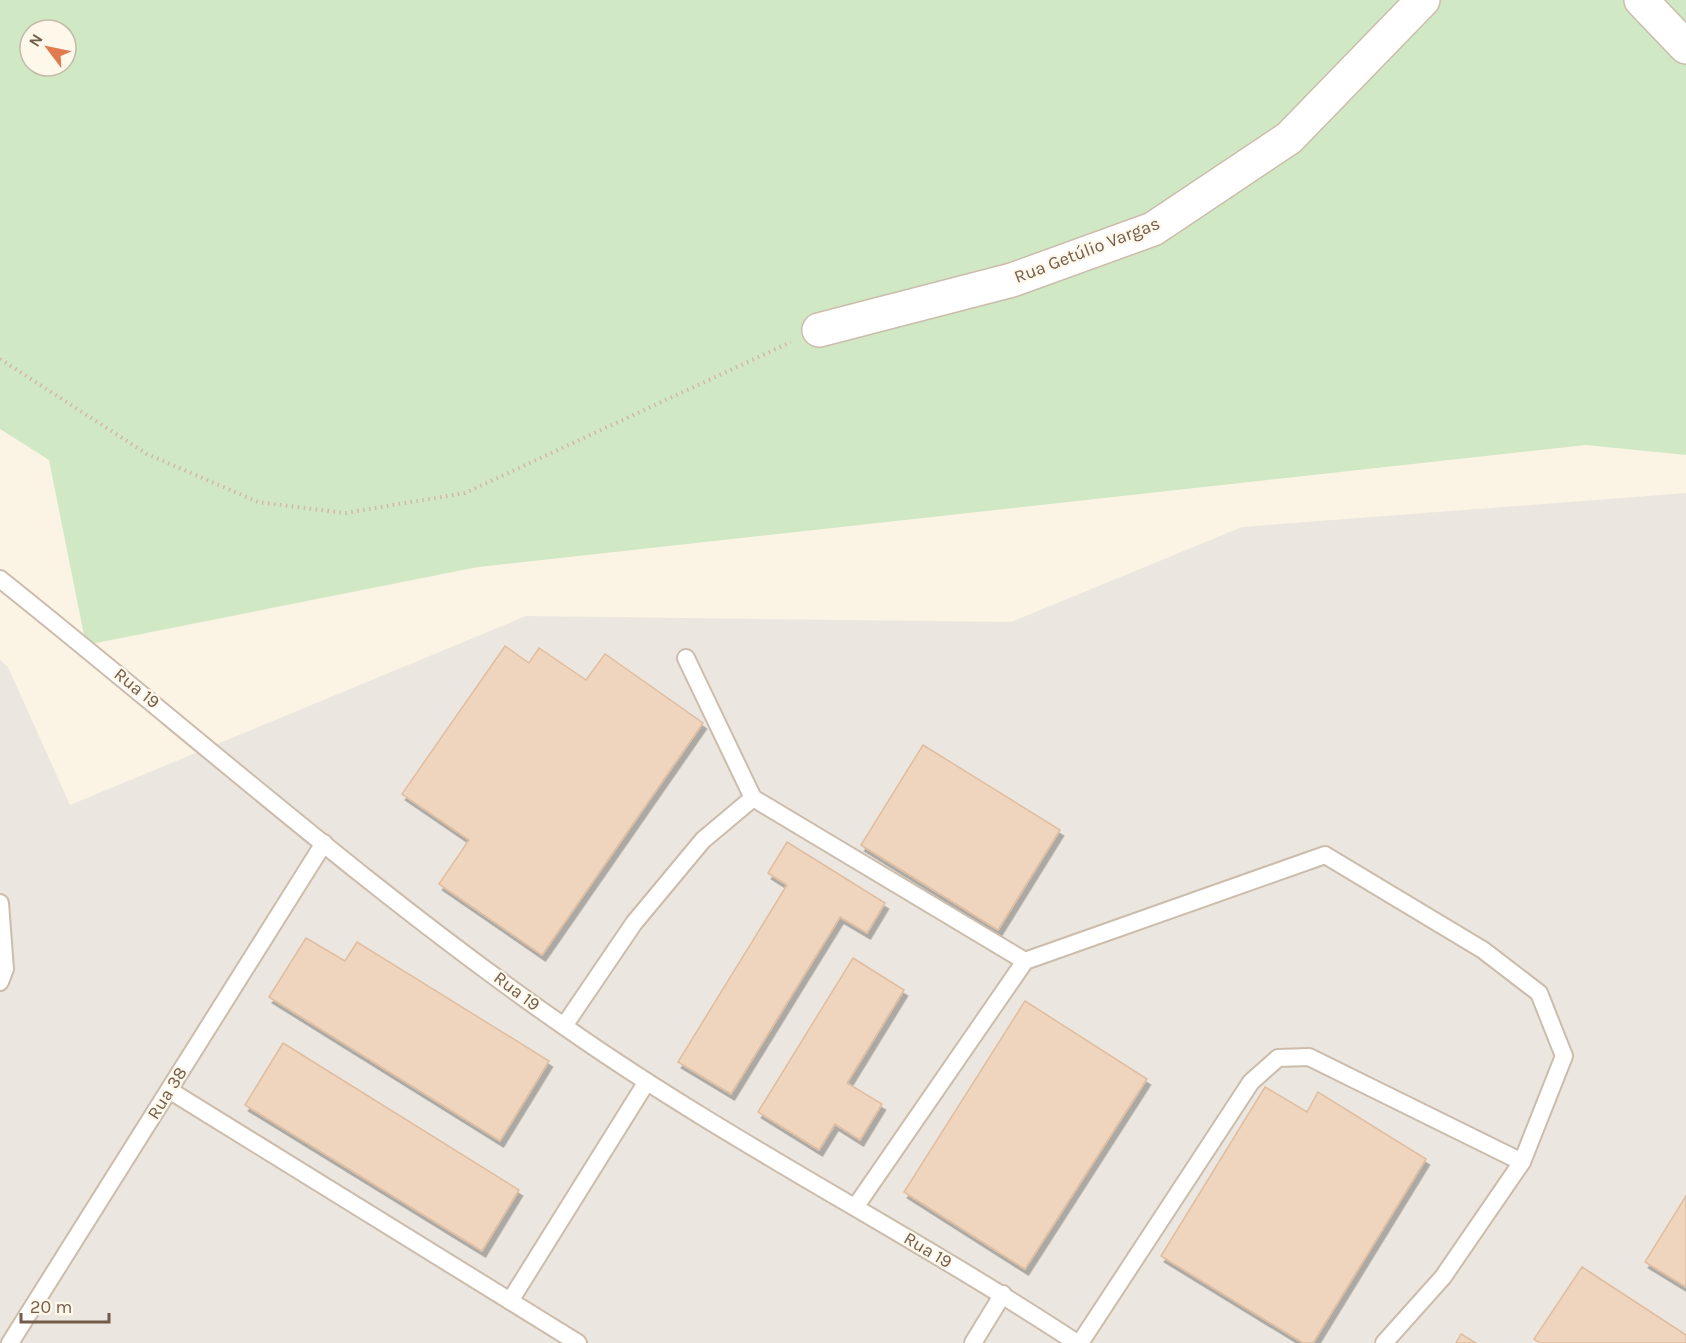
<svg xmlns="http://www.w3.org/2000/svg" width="1686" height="1343" font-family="Karla,sans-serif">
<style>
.industrial{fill:#ebe6df}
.green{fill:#d0e8c4;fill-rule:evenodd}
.building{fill:#efd5be;stroke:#e1bd9f;stroke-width:1.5;filter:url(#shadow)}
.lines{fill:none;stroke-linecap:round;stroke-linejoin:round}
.lane-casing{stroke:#ccbcac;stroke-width:20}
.street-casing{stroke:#ccbcac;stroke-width:36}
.path{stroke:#d4b8a1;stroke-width:4;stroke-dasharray:1.5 4.5;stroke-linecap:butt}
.lane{stroke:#fff;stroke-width:16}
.street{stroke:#fff;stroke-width:33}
.labels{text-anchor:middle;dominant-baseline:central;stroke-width:4.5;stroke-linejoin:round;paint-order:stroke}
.street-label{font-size:18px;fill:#735c4b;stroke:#fef8eb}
</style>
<defs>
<filter id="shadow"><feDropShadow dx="3.5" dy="6" stdDeviation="0" flood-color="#0004"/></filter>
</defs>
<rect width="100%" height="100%" fill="#fbf4e5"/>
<polygon class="industrial" points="1686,493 1686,1343 0,1343 0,660 8,667 70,805 526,616 1011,622 1242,527"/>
<path class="green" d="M0 0H1686V455L1586 445 478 567 86 645 49 460 0 429ZM30 30H66V66H30Z"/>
<g class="building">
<polygon points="505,646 529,663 539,648 586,680 605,654 703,723 542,955 439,884 469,840 402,794"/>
<polygon points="923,745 1060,830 998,930 861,845"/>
<polygon points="787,842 885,903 867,933 840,917 731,1094 678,1062 787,885 768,873"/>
<polygon points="306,938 345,961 357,942 549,1061 500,1141 269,997"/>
<polygon points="853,958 904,990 847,1083 882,1104 860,1140 835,1124 819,1150 758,1112"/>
<polygon points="1025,1001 1147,1079 1025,1269 904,1192"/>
<polygon points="283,1043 519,1190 482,1251 245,1105"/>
<polygon points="1265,1087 1307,1112 1318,1092 1426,1159 1313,1343 1303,1343 1161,1256"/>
<polygon points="1686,1196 1686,1287 1645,1262"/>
<polygon points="1582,1267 1686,1335 1686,1343 1540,1343 1534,1339"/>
<polygon points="1461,1334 1476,1343 1456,1343"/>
</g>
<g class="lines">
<defs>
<g id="lane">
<path d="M0 579C188 729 369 891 568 1029 731 1143 910 1233 1077 1343"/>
<polyline points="686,658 753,798 1025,961"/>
<polyline points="0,903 5,969 0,982"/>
<polyline points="564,1026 634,923 703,840 753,798"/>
<polyline points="169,1090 578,1343"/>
<polyline points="856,1206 1025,961 1325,855 1483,950 1539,993 1564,1056 1522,1162 1443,1277 1384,1343"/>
<polyline points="510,1301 646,1083"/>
<polyline points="10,1343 324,843"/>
<polyline points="973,1343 1003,1294"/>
<polyline points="1080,1343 1251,1082 1278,1058 1309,1057 1522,1162"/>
</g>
<g id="street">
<polyline points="1641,0 1686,47"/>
<polyline points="819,330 1012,280 1153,229 1289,138 1423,0"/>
</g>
</defs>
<use href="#lane" class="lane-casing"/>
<use href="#street" class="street-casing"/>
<polyline class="path" points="0,359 147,454 258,502 345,513 465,493 791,342"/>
<use href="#lane" class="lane"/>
<use href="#street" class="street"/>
</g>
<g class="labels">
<g class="street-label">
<text transform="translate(1087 250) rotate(-21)">Rua Getúlio Vargas</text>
<text transform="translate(137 688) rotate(39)">Rua 19</text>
<text transform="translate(517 991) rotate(37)">Rua 19</text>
<text transform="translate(167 1093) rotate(-58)">Rua 38</text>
<text transform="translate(928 1250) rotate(31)">Rua 19</text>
</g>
</g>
<g transform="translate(48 48) rotate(302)"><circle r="28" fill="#fef8eb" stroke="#c6baab" stroke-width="1.5"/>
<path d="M0-4.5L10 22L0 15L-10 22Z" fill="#e07a4f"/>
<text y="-9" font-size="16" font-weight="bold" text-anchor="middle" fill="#735c4b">N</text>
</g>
<path d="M21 1313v9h88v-9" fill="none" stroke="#735c4b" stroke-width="3"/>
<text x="30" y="1313" font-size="18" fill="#735c4b" stroke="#fef8eb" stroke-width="4.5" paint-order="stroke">20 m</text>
</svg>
